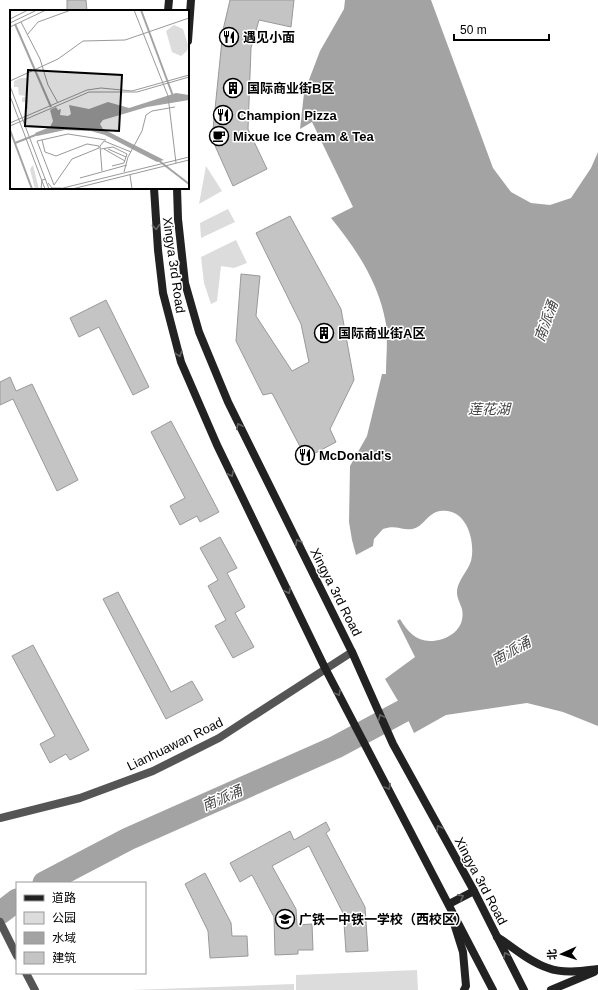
<svg xmlns="http://www.w3.org/2000/svg" width="598" height="990" font-family="Arial,'Noto Sans SC',sans-serif">
<style>
.green{fill:#dcdcdc}
.water{fill:#a3a3a3}
.lines{fill:none;stroke-linecap:round;stroke-linejoin:round}
.river{stroke:#a3a3a3;stroke-width:23}
.building{fill:#c4c4c4;stroke:#999}
.street{stroke:#555;stroke-width:8}
.secondary{stroke:#222;stroke-width:8}
.oneway{stroke:#646464}
.labels{text-anchor:middle;dominant-baseline:central;stroke-width:3;stroke-linejoin:round;paint-order:stroke}
.poi-label{font-size:13px;font-weight:bold;fill:#000;stroke:#fff;text-anchor:start}
.street-label{font-size:13px;fill:#000;stroke:#fff}
.water-label{font-size:14px;font-style:italic;fill:#444;stroke:#fff}
.inset-river{fill:none;stroke:#a3a3a3;stroke-width:2}
.inset-road{fill:none;stroke:#999;stroke-width:1}
.view{fill:#000;fill-opacity:0.15;stroke:#000;stroke-width:2}
.inset-edge{fill:none;stroke:#000;stroke-width:2}
</style>
<rect width="100%" height="100%" fill="#fff"/>
<g class="green">
<polygon points="206,166 222,191 199,204"/>
<polygon points="228,209 235,222 201,238 200,223"/>
<polygon points="236,240 247,263 234,268 221,266 217,301 211,304 204,283 201,257"/>
<polygon points="417,970 418,990 296,990 296,975"/>
<polygon points="294,984 294,990 132,990"/>
</g>
<path class="water" d="M345 0H431L493 168 511 192 531 203 550 205 571 198 591 168 598 152V726L563 712 527 703 446 715 414 733 404 711 385 679 415 657 397 621 400 619C407 631 416 641 430 641 448 641 466 629 462 609 459 600 455 595 458 586 461 577 468 570 471 561 476 540 466 507 440 511 427 513 424 527 412 529 402 531 396 524 383 529L374 539 373 546 356 555 352 540 349 522 350 466 367 436 382 374H386C386 358 388 340 386 324 379 283 357 250 331 218L353 207 312 122 300 129 304 93 320 51 344 9Z"/>
<g class="lines">
<g class="river">
<polyline points="44,883 128,839 336,747 431,696"/>
<polyline points="0,913 17,900"/>
</g>
</g>
<g class="building">
<polygon points="67,0 86,0 87,11 67,11"/>
<polygon points="230,0 294,0 291,27 259,20 251,48 248,129 267,169 233,186 212,139 223,30"/>
<polygon points="290,216 341,309 354,380 330,429 336,442 306,458 272,393 263,395 236,341 241,274 260,276 256,316 292,371 309,362 301,324 256,233"/>
<polygon points="106,300 149,387 133,395 99,327 79,337 70,318"/>
<polygon points="10,377 16,391 32,384 78,480 57,491 13,399 0,405 0,382"/>
<polygon points="171,421 219,512 200,522 197,516 180,525 170,506 185,498 151,432"/>
<polygon points="220,537 237,568 227,573 245,607 235,613 254,647 233,658 215,626 226,620 208,586 218,580 200,548"/>
<polygon points="118,592 171,692 192,681 203,700 166,719 103,599"/>
<polygon points="33,645 89,750 70,760 66,754 50,763 40,744 55,736 12,656"/>
<polygon points="326,822 330,830 326,833 365,907 368,951 346,952 344,923 348,923 309,846 272,866 296,909 297,925 312,924 313,950 298,950 298,954 275,955 274,917 252,875 240,882 230,863 290,831 294,840"/>
<polygon points="205,873 231,923 232,936 247,936 248,956 210,958 208,931 185,884"/>
</g>
<g class="lines">
<g class="street">
<polyline points="0,818 80,798 153,771 219,738 352,652"/>
<polyline points="0,922 17,956"/>
<polyline points="26,973 35,990"/>
</g>
<g class="secondary">
<polyline points="168,11 169,0"/>
<polyline points="188,41 191,0"/>
<polyline points="154,188 158,250 163,293 181,362 217,445 325,668 493,990"/>
<polyline points="177,188 178,219 185,283 199,332 228,402 352,652 393,744 474,891 524,990"/>
<polyline points="449,904 474,891"/>
<polyline points="453,920 463,952 466,986 464,990"/>
<path d="M497 937C513 947 529 962 548 968 564 974 582 971 598 969"/>
<polyline points="551,990 594,972"/>
</g>
</g>
<defs><path id="oneway-chevron" d="M-2-3.5L2.5 0L-2 3.5" fill="none" stroke-width="1.6" stroke-linecap="round" stroke-linejoin="round"/></defs>
<g class="oneway">
<use href="#oneway-chevron" transform="translate(156 227) rotate(85)"/>
<use href="#oneway-chevron" transform="translate(179 354) rotate(74)"/>
<use href="#oneway-chevron" transform="translate(239 426) rotate(-117)"/>
<use href="#oneway-chevron" transform="translate(231 474) rotate(64)"/>
<use href="#oneway-chevron" transform="translate(298 542) rotate(-117)"/>
<use href="#oneway-chevron" transform="translate(288 591) rotate(64)"/>
<use href="#oneway-chevron" transform="translate(338 693) rotate(62)"/>
<use href="#oneway-chevron" transform="translate(381 717) rotate(-114)"/>
<use href="#oneway-chevron" transform="translate(388 787) rotate(62)"/>
<use href="#oneway-chevron" transform="translate(439 828) rotate(-119)"/>
<use href="#oneway-chevron" transform="translate(461 897) rotate(-27)"/>
<use href="#oneway-chevron" transform="translate(506 955) rotate(-117)"/>
</g>
<defs>
<symbol id="restaurant-ring" viewBox="-11 -11 22 22"><circle r="9.5" fill="#fff" stroke="#000" stroke-width="1.5"/><path d="M-5-6h1v4h1v-4h1v4h1v-4h1v5L-1.5 .5V6h-2V.5L-5-1ZM5-6V6H3V1.5H1.5Q1.5-4 5-6Z" fill="#000"/></symbol>
<symbol id="building-ring" viewBox="-11 -11 22 22"><circle r="9.5" fill="#fff" stroke="#000" stroke-width="1.5"/><path d="M-4-6H4V6H1V3H-1V6H-4ZM-2.5-4.3h1.7v1.8h-1.7ZM.8-4.3h1.7v1.8H.8ZM-2.5-1h1.7V.8h-1.7ZM.8-1h1.7V.8H.8Z" fill="#000"/></symbol>
<symbol id="cafe-ring" viewBox="-11 -11 22 22"><circle r="9.5" fill="#fff" stroke="#000" stroke-width="1.5"/><path d="M-5.5-4.5H6V0H3Q3 3.5 0 3.5H-2.5Q-5.5 3.5-5.5 0ZM3-3.2v2h1.7v-2ZM-6 4.5H4V6H-6Z" fill="#000"/></symbol>
<symbol id="school-ring" viewBox="-11 -11 22 22"><circle r="9.5" fill="#fff" stroke="#000" stroke-width="1.5"/><path d="M0-5L7-2L0 1L-7-2ZM-4 1L0 2.5L4 1V4Q0 6-4 4Z" fill="#000"/></symbol>
</defs>
<g fill-rule="evenodd">
<use href="#restaurant-ring" x="218" y="26" width="22" height="22"/>
<use href="#building-ring" x="222" y="77" width="22" height="22"/>
<use href="#restaurant-ring" x="212" y="104" width="22" height="22"/>
<use href="#cafe-ring" x="208" y="125" width="22" height="22"/>
<use href="#building-ring" x="313" y="322" width="22" height="22"/>
<use href="#restaurant-ring" x="294" y="444" width="22" height="22"/>
<use href="#school-ring" x="274" y="908" width="22" height="22"/>
</g>
<g class="labels">
<g class="poi-label">
<text x="243" y="37">遇见小面</text>
<text x="247" y="88">国际商业街B区</text>
<text x="237" y="115">Champion Pizza</text>
<text x="233" y="136">Mixue Ice Cream &amp; Tea</text>
<text x="338" y="333">国际商业街A区</text>
<text x="319" y="455">McDonald's</text>
<text x="299" y="919">广铁一中铁一学校（西校区）</text>
</g>
<g class="street-label">
<text transform="translate(174 265) rotate(82)">Xingya 3rd Road</text>
<text transform="translate(336 592) rotate(63)">Xingya 3rd Road</text>
<text transform="translate(175 744) rotate(-26)">Lianhuawan Road</text>
<text transform="translate(481 881) rotate(62)">Xingya 3rd Road</text>
</g>
<g class="water-label">
<text transform="translate(546 321) rotate(-70)">南派涌</text>
<text x="489" y="409">莲花湖</text>
<text transform="translate(511 651) rotate(-29)">南派涌</text>
<text transform="translate(222 798) rotate(-24)">南派涌</text>
</g>
</g>
<g transform="translate(10 10)">
<rect width="179" height="179" fill="#fff"/>
<path d="M164 15 173 19 178 35 177 41 171 46 162 42 156 21ZM11 68H18V99H15V92H12V88L16 86 9 85 8 77H4V71ZM19 155 20 159 23 155 29 179H25Z" fill="#dcdcdc"/>
<path d="M166 83 179 85V90L137 97 93 110 90 114 93 119 154 150 147 152 95 125 81 121 55 120 27 126 25 123 40 117 43 111 40 100 46 97 48 100 51 99 50 105 58 106 61 104 59 95 79 99 98 92 119 98Z" fill="#a3a3a3"/>
<path class="inset-river" d="M131 0 163 86M5 14 41 97M0 120 22 179M5 133 28 124M148 150 179 174"/>
<path class="inset-road" d="M124 0 158 86 166 153M0 9 18 0M11 12 30 49 38 75 48 93M0 13 27 0M0 17 36 0M17 25 28 12 61 0M0 71 48 49 73 31 115 30 179 8M0 76 39 179M0 86 35 179M0 113 77 80 91 78 122 81 179 65M0 116 79 82H127L179 67M32 130 35 142 46 146 77 134 89 136V138L62 149 44 175M91 139 103 137 117 144 114 153 102 156M94 139 115 151M98 139 116 147M92 161 90 136 94 131 121 142M114 162 118 147 132 121 136 105 142 101 165 97M120 165 122 179M70 168 117 155M38 173 42 178H51M44 175 27 131 58 124 96 130M31 179 32 170 36 169M49 179 179 147M62 179 179 150"/>
<path class="view" d="M18 60 112 65 109 121 15 116Z"/>
<rect width="179" height="179" class="inset-edge"/>
</g>
<rect x="16" y="882" width="130" height="92" fill="#ffffff" stroke="#999999"/>
<rect x="24" y="895" width="20" height="6" fill="#222222" stroke="#999999"/>
<text x="52" y="902" font-size="12" fill="#000000">道路</text>
<rect x="24" y="912" width="20" height="12" fill="#dcdcdc" stroke="#999999"/>
<text x="52" y="922" font-size="12" fill="#000000">公园</text>
<rect x="24" y="932" width="20" height="12" fill="#a3a3a3" stroke="#999999"/>
<text x="52" y="942" font-size="12" fill="#000000">水域</text>
<rect x="24" y="952" width="20" height="12" fill="#c4c4c4" stroke="#999999"/>
<text x="52" y="962" font-size="12" fill="#000000">建筑</text>
<g transform="translate(562 954) rotate(267)" stroke="#ffffff" stroke-width="3" paint-order="stroke">
<path d="M0-3L7 15L0 10L-7 15Z" fill="#000000"/>
<text y="-6" font-size="11" font-weight="bold" text-anchor="middle" fill="#000000">北</text>
</g>
<path d="M454 34v6h95v-6" fill="none" stroke="#000000" stroke-width="2"/>
<text x="460" y="34" font-size="12" fill="#000000" stroke="#ffffff" stroke-width="3" paint-order="stroke">50 m</text>
</svg>
